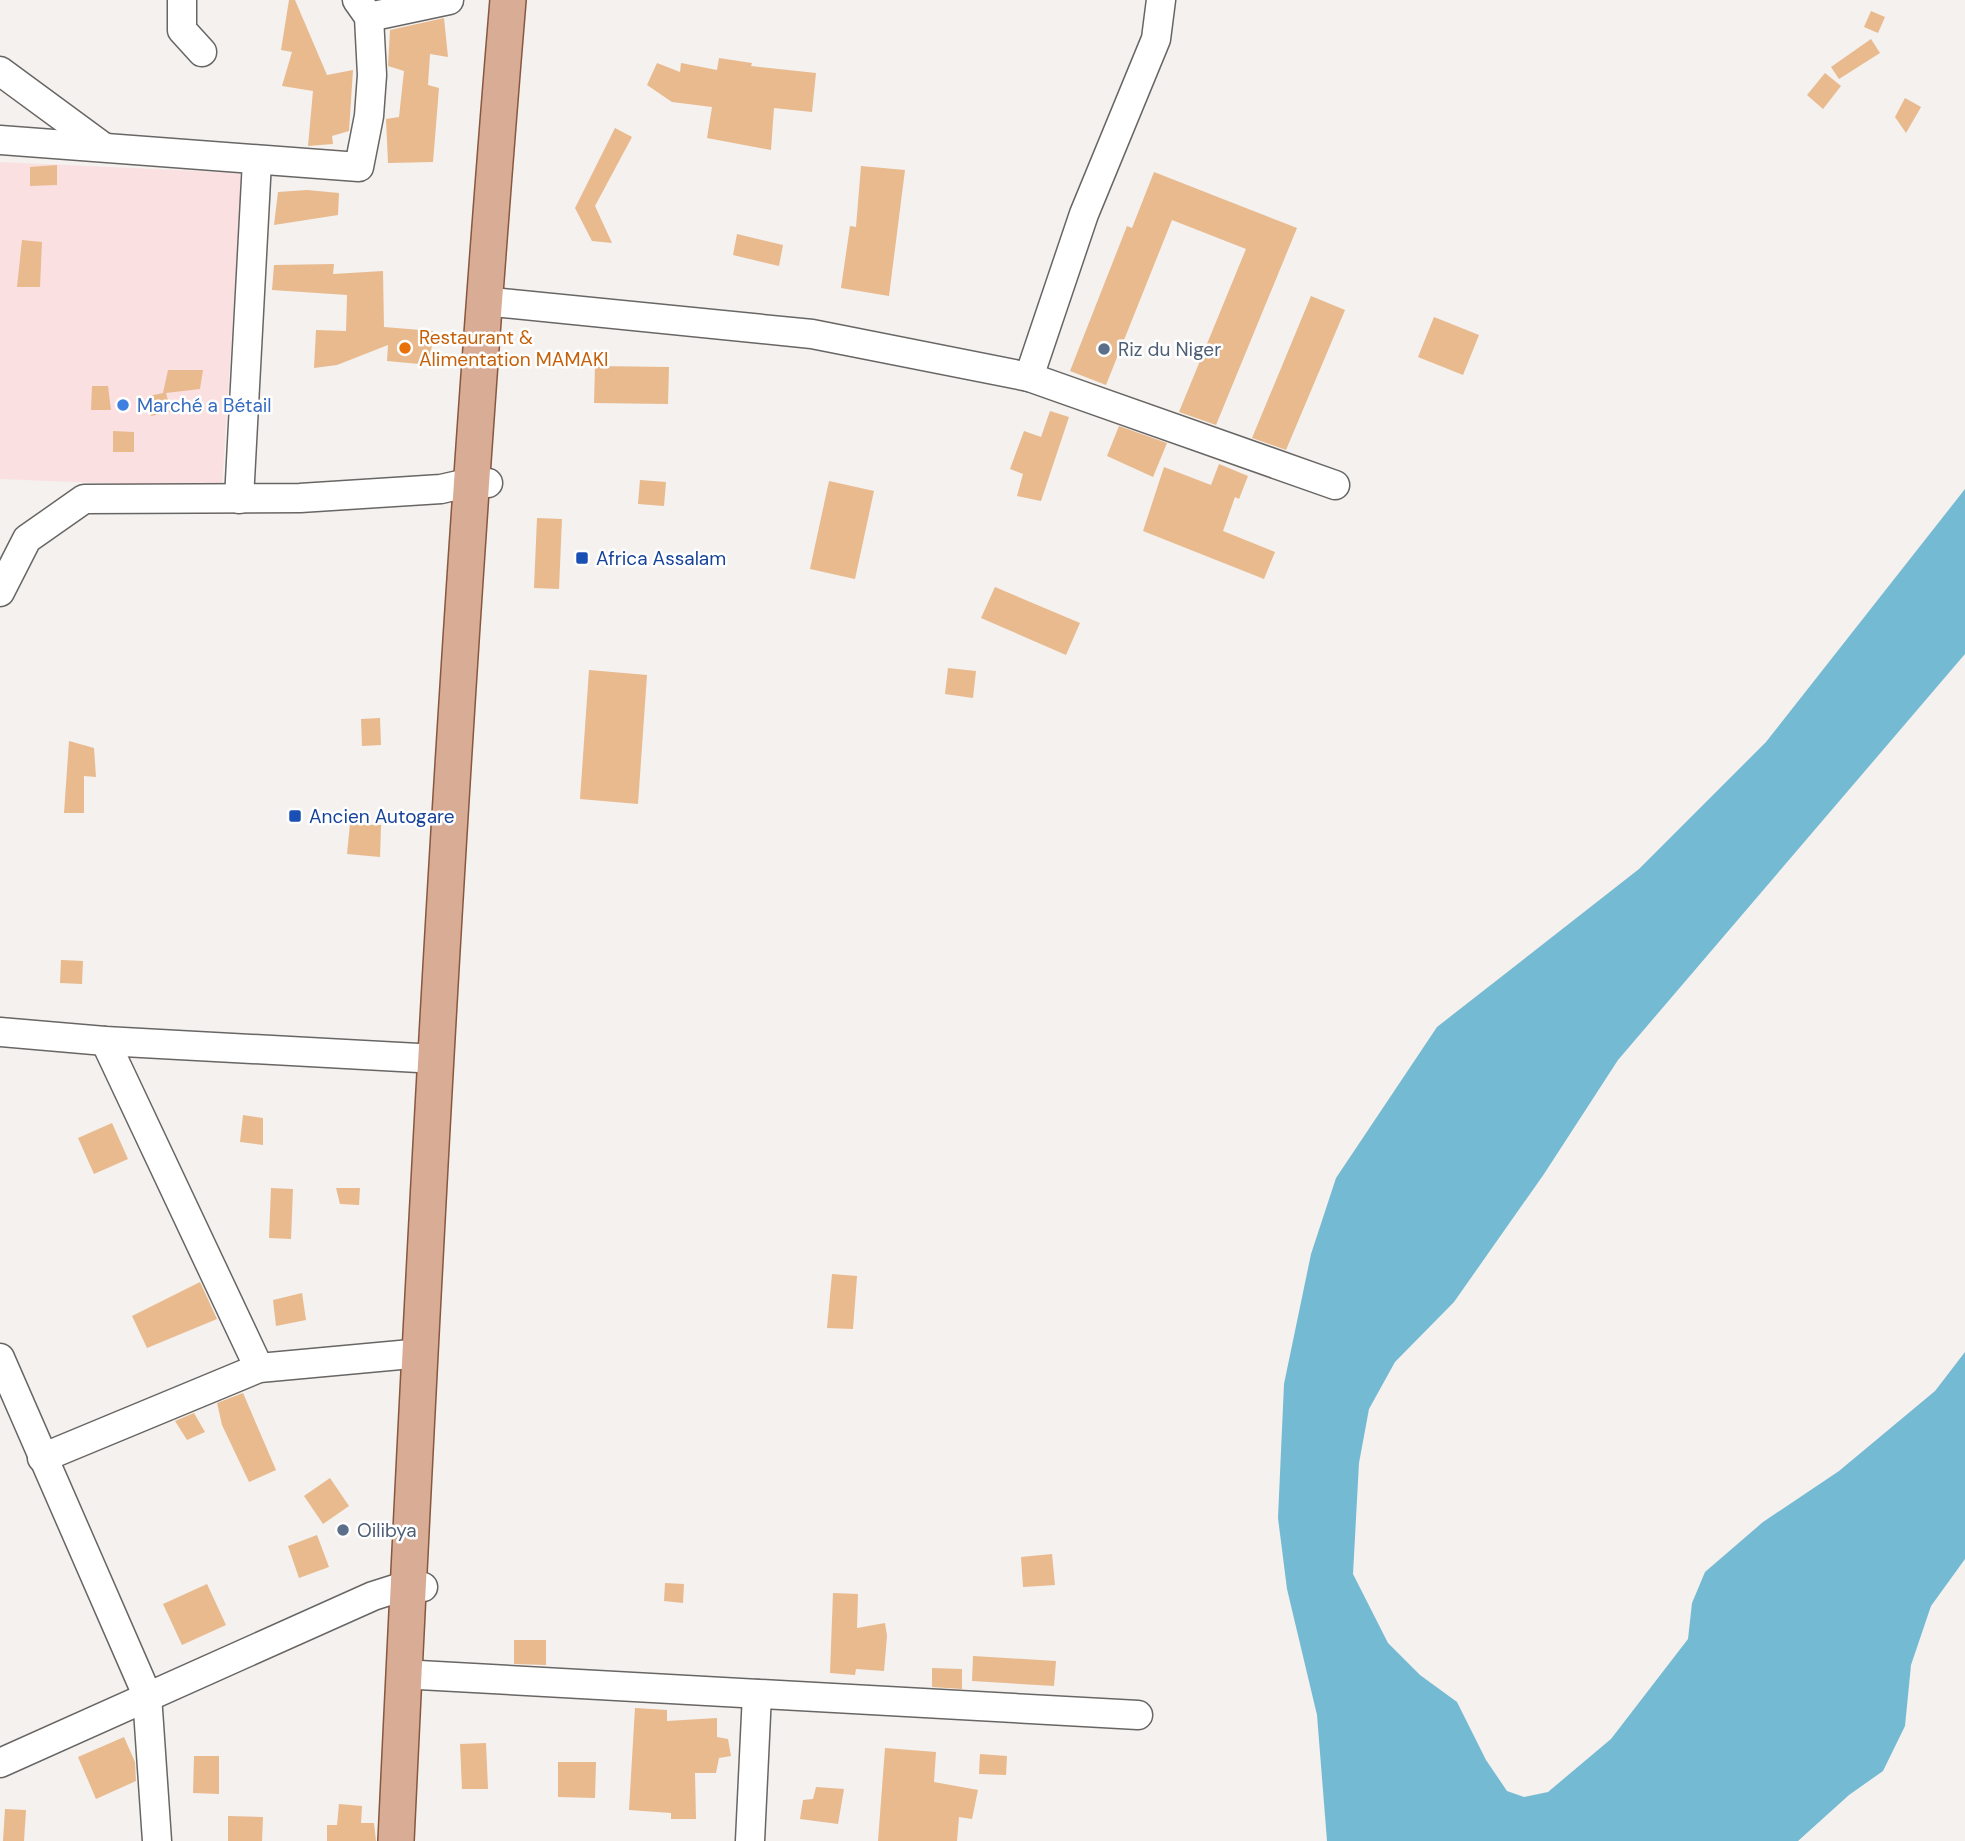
<svg xmlns="http://www.w3.org/2000/svg" width="1965" height="1841" font-family="'DM Sans',sans-serif">
<style>
.commercial{fill:#fbe0e1}
.water{fill:#75bad3}
.building{fill:#e8ba8e}
.lines{fill:none;stroke-linecap:round;stroke-linejoin:round}
.minor-casing{stroke:#686664;stroke-width:31}
.major-casing{stroke:#87573e;stroke-width:38}
.minor{stroke:#fff;stroke-width:28}
.major{stroke:#d8ac95;stroke-width:35}
.food-dot{fill:#e8710a;stroke:#fff;stroke-width:2.5}
.service-dot{fill:#5c6f8a;stroke:#fff;stroke-width:2.5}
.shop-dot{fill:#3f7fe0;stroke:#fff;stroke-width:2.5}
.transit-dot{fill:#1a4fb4;stroke:#fff;stroke-width:2.5}
.labels{text-anchor:middle;dominant-baseline:central;stroke-width:5;stroke-linejoin:round;paint-order:stroke}
.food-label{font-size:19px;fill:#c56008;stroke:#fff;text-anchor:start}
.service-label{font-size:19px;fill:#4e5e75;stroke:#fff;text-anchor:start}
.shop-label{font-size:19px;fill:#366cbe;stroke:#fff;text-anchor:start}
.transit-label{font-size:19px;fill:#164399;stroke:#fff;text-anchor:start}
</style>
<rect width="100%" height="100%" fill="#f4f1ef"/>
<polygon class="commercial" points="0,162 242,173 222,488 0,479"/>
<polygon class="water" points="1965,489 1965,654 1618,1060 1544,1174 1454,1302 1395,1362 1369,1409 1359,1463 1353,1574 1388,1643 1420,1675 1457,1702 1486,1760 1507,1791 1524,1797 1548,1792 1611,1739 1688,1639 1692,1603 1705,1572 1763,1522 1839,1471 1935,1391 1965,1352 1965,1559 1931,1606 1911,1665 1905,1726 1883,1771 1849,1795 1798,1841 1327,1841 1317,1715 1287,1589 1278,1518 1284,1384 1311,1254 1336,1178 1437,1027 1639,869 1766,742"/>
<g class="building">
<polygon points="289,0 295,0 327,75 353,70 349,131 332,136 333,144 308,146 313,91 282,86 292,52 281,50"/>
<polygon points="1871,11 1885,17 1878,33 1864,27"/>
<polygon points="444,18 448,57 430,54 428,85 439,88 433,162 388,163 386,119 399,117 404,71 388,66 390,30"/>
<polygon points="1871,39 1880,53 1839,79 1831,67"/>
<polygon points="719,58 752,63 751,66 816,73 812,112 774,108 771,150 707,138 712,107 672,102 647,85 657,63 680,72 681,63 717,70"/>
<polygon points="1825,73 1841,86 1823,109 1807,95"/>
<polygon points="1905,98 1921,107 1906,133 1895,117"/>
<polygon points="615,128 632,137 595,206 612,243 592,241 575,208"/>
<polygon points="57,165 57,185 30,186 30,167"/>
<polygon points="861,166 905,170 889,296 841,288 850,226 856,227"/>
<polygon points="1154,172 1297,228 1216,425 1179,412 1246,249 1172,220 1106,385 1070,371 1127,226 1132,228"/>
<polygon points="307,190 339,193 338,215 274,225 278,192"/>
<polygon points="737,234 783,245 779,266 733,255"/>
<polygon points="22,240 42,242 40,287 17,287"/>
<polygon points="334,264 333,274 383,271 384,327 433,331 430,365 387,361 388,345 337,365 314,368 316,330 346,331 347,295 272,290 274,265"/>
<polygon points="1311,296 1345,310 1286,450 1252,438"/>
<polygon points="1434,317 1479,335 1463,375 1418,357"/>
<polygon points="595,366 669,367 668,404 594,403"/>
<polygon points="168,370 203,370 200,389 166,393 171,412 151,416 149,396 163,393"/>
<polygon points="92,386 108,386 111,410 91,410"/>
<polygon points="1050,411 1069,417 1041,501 1017,496 1023,474 1010,469 1024,431 1041,437"/>
<polygon points="1119,426 1167,443 1153,477 1107,456"/>
<polygon points="113,431 134,432 134,452 113,452"/>
<polygon points="1219,464 1248,476 1239,499 1235,497 1223,531 1275,552 1264,579 1143,531 1164,467 1211,485"/>
<polygon points="640,480 666,482 664,506 638,504"/>
<polygon points="829,481 874,491 855,579 810,569"/>
<polygon points="537,518 562,519 559,589 534,588"/>
<polygon points="995,587 1080,623 1066,655 981,618"/>
<polygon points="948,668 976,671 973,698 945,694"/>
<polygon points="589,670 647,675 638,804 580,799"/>
<polygon points="380,718 381,745 362,746 361,719"/>
<polygon points="69,741 94,748 96,777 84,776 84,813 64,813"/>
<polygon points="350,824 381,825 380,857 347,854"/>
<polygon points="61,960 83,961 82,984 60,983"/>
<polygon points="243,1115 263,1118 263,1145 240,1142"/>
<polygon points="112,1123 128,1159 94,1174 78,1138"/>
<polygon points="271,1188 293,1189 291,1239 269,1238"/>
<polygon points="336,1188 360,1188 359,1205 340,1204"/>
<polygon points="832,1274 857,1276 853,1329 827,1328"/>
<polygon points="200,1282 217,1319 147,1348 132,1316"/>
<polygon points="302,1293 306,1320 276,1326 273,1300"/>
<polygon points="243,1393 276,1470 249,1482 222,1425 217,1403"/>
<polygon points="194,1413 205,1432 187,1440 175,1421"/>
<polygon points="330,1478 349,1506 323,1524 304,1496"/>
<polygon points="317,1535 329,1567 299,1578 288,1546"/>
<polygon points="1052,1554 1055,1585 1023,1587 1021,1557"/>
<polygon points="665,1583 684,1584 683,1603 664,1601"/>
<polygon points="207,1584 226,1625 182,1645 163,1604"/>
<polygon points="833,1593 858,1594 857,1628 885,1623 887,1636 884,1671 856,1669 855,1675 830,1673"/>
<polygon points="514,1640 546,1640 546,1665 514,1664"/>
<polygon points="973,1656 1056,1661 1054,1686 972,1681"/>
<polygon points="932,1668 962,1669 962,1689 932,1687"/>
<polygon points="635,1708 667,1710 667,1721 717,1718 717,1737 728,1739 731,1756 719,1758 716,1773 695,1773 696,1819 671,1819 671,1813 629,1810"/>
<polygon points="124,1737 135,1762 136,1781 96,1799 78,1757"/>
<polygon points="486,1743 488,1789 462,1789 460,1744"/>
<polygon points="885,1748 936,1752 934,1782 978,1790 972,1819 959,1817 957,1841 878,1841"/>
<polygon points="980,1754 1007,1756 1006,1775 979,1774"/>
<polygon points="194,1756 219,1756 219,1794 193,1793"/>
<polygon points="558,1762 596,1762 595,1798 558,1797"/>
<polygon points="816,1787 844,1789 838,1824 800,1819 803,1800 813,1799"/>
<polygon points="339,1804 362,1806 361,1823 374,1823 376,1841 327,1841 327,1825 337,1825"/>
<polygon points="5,1809 26,1810 24,1841 3,1841"/>
<polygon points="228,1816 263,1817 262,1841 228,1841"/>
</g>
<g class="lines">
<defs>
<g id="minor">
<polyline points="182,0 182,30 202,52"/>
<polyline points="369,17 449,0"/>
<polyline points="0,71 102,146"/>
<polyline points="0,140 359,167 369,116 372,75 369,17 357,0"/>
<polyline points="483,301 812,334 1029,377 1335,485"/>
<polyline points="1029,377 1084,214 1156,39 1161,0"/>
<polyline points="239,499 257,161"/>
<polyline points="0,592 27,539 84,499 300,498 441,489 472,482 488,483"/>
<polyline points="0,1032 105,1041 437,1059"/>
<polyline points="105,1041 259,1368"/>
<polyline points="0,1358 147,1695 157,1841"/>
<polyline points="42,1458 259,1368 422,1353"/>
<polyline points="419,1675 1138,1715"/>
<polyline points="0,1763 373,1596 395,1589 423,1587"/>
<polyline points="750,1841 757,1694"/>
</g>
<path id="major" d="M396 1841C425 1227 457 613 508 0"/>
</defs>
<use href="#minor" class="minor-casing"/>
<use href="#major" class="major-casing"/>
<use href="#minor" class="minor"/>
<use href="#major" class="major"/>
</g>
<circle class="food-dot" cx="405" cy="348" r="7"/>
<g class="service-dot">
<circle cx="1104" cy="349" r="7"/>
<circle cx="343" cy="1530" r="7"/>
</g>
<circle class="shop-dot" cx="123" cy="405" r="7"/>
<g class="transit-dot">
<rect x="575" y="551" width="14" height="14" rx="3.5"/>
<rect x="288" y="809" width="14" height="14" rx="3.5"/>
</g>
<g class="labels">
<g class="food-label">
<text x="419" y="337">Restaurant &amp;<tspan x="419" dy="22">Alimentation MAMAKI</tspan></text>
</g>
<g class="service-label">
<text x="1118" y="349">Riz du Niger</text>
<text x="357" y="1530">Oilibya</text>
</g>
<g class="shop-label">
<text x="137" y="405">Marché a Bétail</text>
</g>
<g class="transit-label">
<text x="596" y="558">Africa Assalam</text>
<text x="309" y="816">Ancien Autogare</text>
</g>
</g>
</svg>
